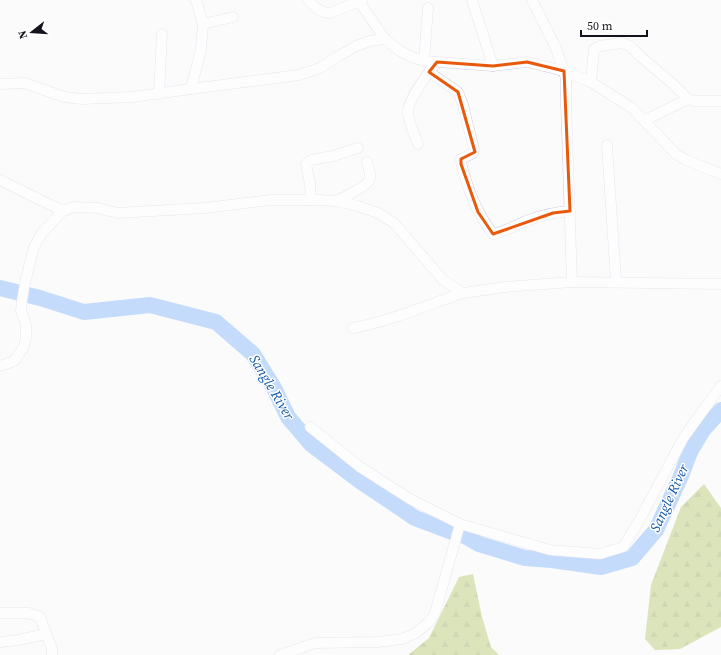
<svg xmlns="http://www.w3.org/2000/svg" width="721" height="655" font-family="'Source Serif 4',serif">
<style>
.forest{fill:url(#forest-firs)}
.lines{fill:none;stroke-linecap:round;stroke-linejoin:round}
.river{stroke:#80b4fa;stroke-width:16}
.minor-casing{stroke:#cdcae4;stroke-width:11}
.minor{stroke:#fff;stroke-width:10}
.marked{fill:none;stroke:#e8590c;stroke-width:3;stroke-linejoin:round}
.labels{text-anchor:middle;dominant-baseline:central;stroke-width:3;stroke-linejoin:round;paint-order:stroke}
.water-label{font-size:14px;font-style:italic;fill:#0f55a6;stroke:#fff}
</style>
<defs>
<pattern id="forest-firs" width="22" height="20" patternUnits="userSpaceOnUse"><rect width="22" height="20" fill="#b5c76e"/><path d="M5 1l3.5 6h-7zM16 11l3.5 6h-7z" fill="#9baa5f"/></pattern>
</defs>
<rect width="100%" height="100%" fill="#fbfbfb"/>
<g class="forest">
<polygon points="704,484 721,508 721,627 680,649 655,650 645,639 651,585 681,507"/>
<polygon points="473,574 482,617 491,647 499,655 408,655 429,638 459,577"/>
</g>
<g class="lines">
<g class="river">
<polyline points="0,288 40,298 84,312 150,305 216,322 253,354 274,388 288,417 311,444 360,481 415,518 452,532"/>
<polyline points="463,535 479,544 525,558 552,560 601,567 632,558 656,530 681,476 690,452 703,430 721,410"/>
</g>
<defs>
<g id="minor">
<path d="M308 0C315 7 320 13 330 13L362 0"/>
<polyline points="358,0 385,39 400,51 412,57 424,61 493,66 527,62 564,71 591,82 632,108 676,154 686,160 721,174"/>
<polyline points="472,0 493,66"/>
<polyline points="532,0 555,46 564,71 566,80 566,102 572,282"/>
<polyline points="203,24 233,17"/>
<polyline points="424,61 428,8"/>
<path d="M429 72 458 92 463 105 474 149 473 153 461 159C461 165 463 171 465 177 471 198 480 217 493 234 505 231 515 226 526 221 541 215 555 212 570 211"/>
<polyline points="591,82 594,49 600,46 622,43 630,46 641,57 673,84 688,99"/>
<polyline points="0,84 25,83 64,97 82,99 132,97 191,89 299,75 320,68 337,57 356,46 370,41 385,39"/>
<polyline points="191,89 201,49 203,24 196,0"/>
<polyline points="159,94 162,34"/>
<polyline points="645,120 688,99 694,101 721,101"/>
<path d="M418 144C415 136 408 120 408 113 407 102 426 76 433 67"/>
<polyline points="607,145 616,282"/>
<polyline points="0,180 63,211"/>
<polyline points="311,200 310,184 306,164 311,160 333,156 358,148"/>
<path d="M336 201C343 198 366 186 369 181 372 176 368 167 367 162"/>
<path d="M353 328C391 321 427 305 463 293"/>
<polyline points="0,366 14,361 24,347 26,337 26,325 21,311 22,301 25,283 34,247 42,233 63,211 74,207 98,208 117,213 205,208 270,200 320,200 336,201 358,206 378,213 394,223 443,280 463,293 505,287 572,282 721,284"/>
<polyline points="310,427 360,467 410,499 460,524 550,550 600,554 623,547 638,523 684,437 721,386"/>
<polyline points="0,613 29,613 40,617 52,649 52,655"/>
<polyline points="0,642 18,640 46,634"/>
<polyline points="280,655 315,643 378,642 402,639 416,633 430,621 435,613 460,524"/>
</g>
</defs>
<use href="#minor" class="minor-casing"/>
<use href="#minor" class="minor"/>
</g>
<path d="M0 0H721V655H0ZM437 62 493 66 527 62 564 71 570 211 553 213 493 234 478 212 461 164V159L475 152 458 92 429 72Z" fill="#fbfbfb" fill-opacity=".55" fill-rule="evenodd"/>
<path class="marked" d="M437 62 493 66 527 62 564 71 570 211 553 213 493 234 478 212 461 164V159L475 152 458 92 429 72Z"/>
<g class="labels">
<g class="water-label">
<text transform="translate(272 387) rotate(59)">Sangle River</text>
<text transform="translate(669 498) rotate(-65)">Sangle River</text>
</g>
</g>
<g transform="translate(32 32) rotate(253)" stroke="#ffffff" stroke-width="3" paint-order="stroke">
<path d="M0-3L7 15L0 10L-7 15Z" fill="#14131c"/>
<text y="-6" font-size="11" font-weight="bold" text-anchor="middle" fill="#14131c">N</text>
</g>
<path d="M581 30v6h66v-6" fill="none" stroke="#14131c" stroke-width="2"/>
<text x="587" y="30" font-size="12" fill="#14131c" stroke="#ffffff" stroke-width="3" paint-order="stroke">50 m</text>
</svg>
